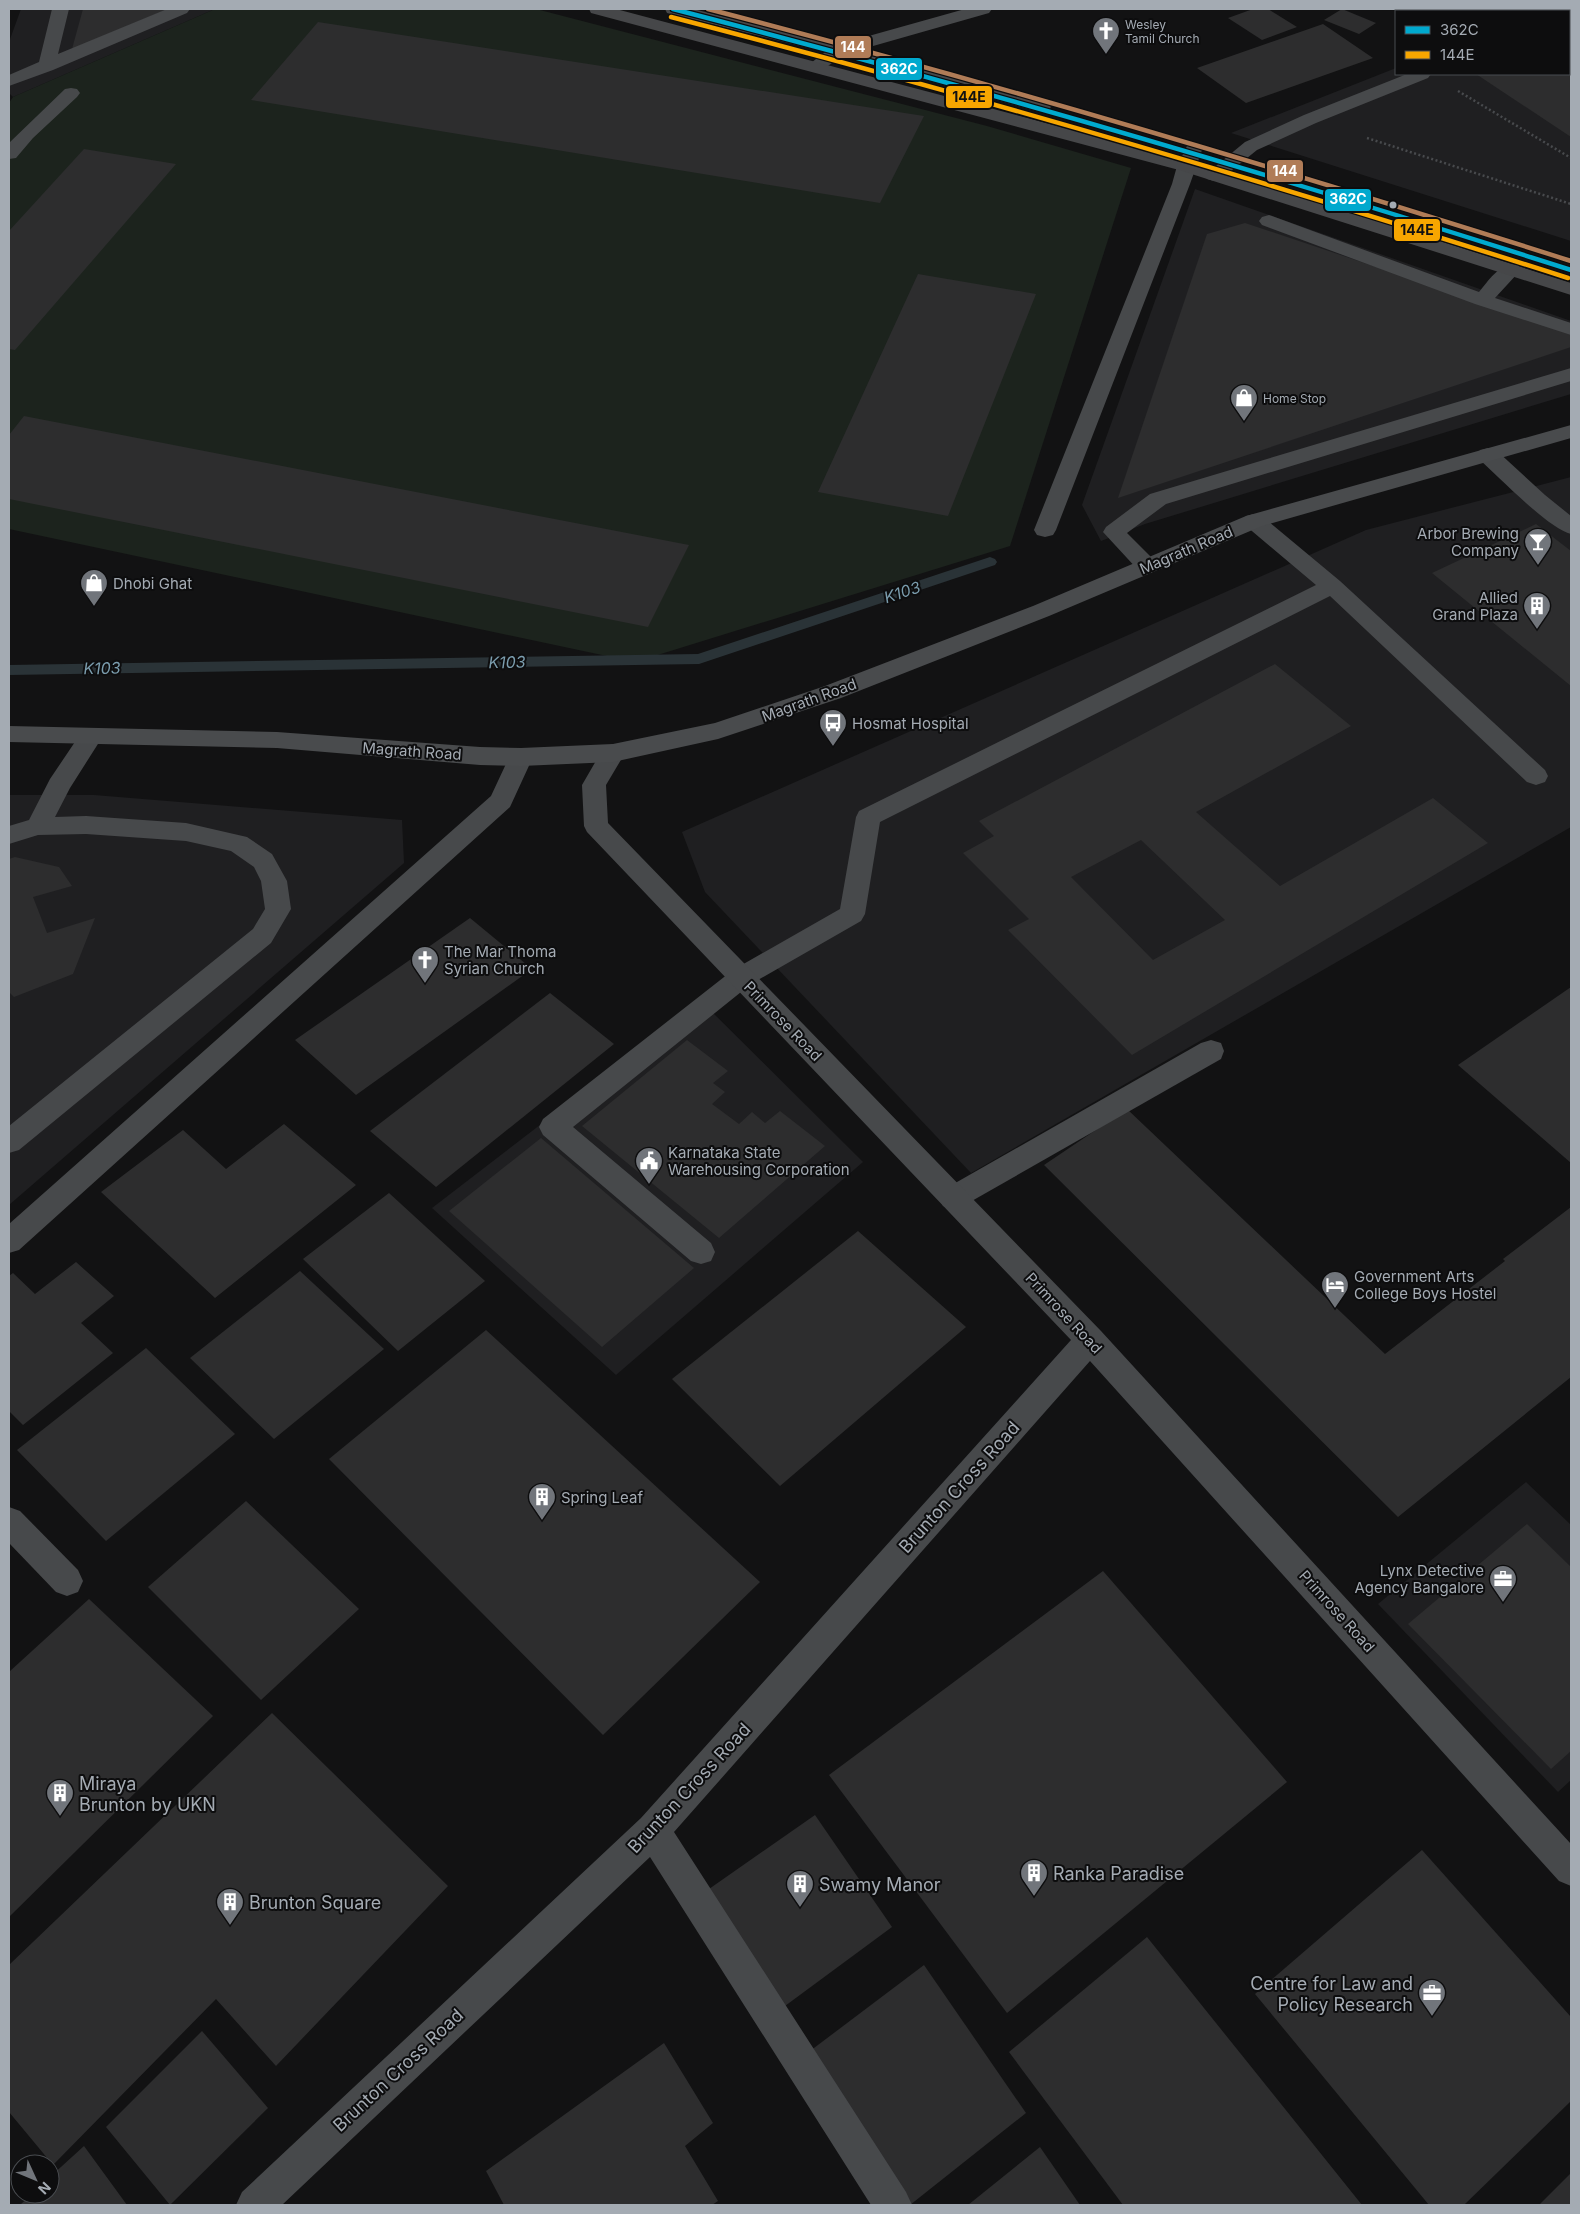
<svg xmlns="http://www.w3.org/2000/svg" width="1580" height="2214" font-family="Inter,sans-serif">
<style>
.built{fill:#1f1f21}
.green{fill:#1c231d}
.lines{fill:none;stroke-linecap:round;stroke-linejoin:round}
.stream{fill:#2a3337;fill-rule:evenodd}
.building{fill:#2d2d2e;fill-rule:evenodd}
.path{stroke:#484a4d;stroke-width:2.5;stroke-dasharray:2 2.5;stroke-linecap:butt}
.service{fill:#47494b;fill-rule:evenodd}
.minor{fill:#47494b;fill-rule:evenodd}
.secondary{fill:#464749;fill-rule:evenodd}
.primary{fill:#494b4d;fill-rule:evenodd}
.bus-1-casing{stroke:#0d0d0e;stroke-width:7}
.bus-2-casing{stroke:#0d0d0e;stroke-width:7}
.bus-3-casing{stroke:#0d0d0e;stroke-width:7}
.bus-1{stroke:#00a9ce;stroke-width:4.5}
.bus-2{stroke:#f7a600;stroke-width:4.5}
.bus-3{stroke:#b07c57;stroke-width:4.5}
.bus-dot{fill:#a4abb3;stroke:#0d0d0e;stroke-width:2}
.labels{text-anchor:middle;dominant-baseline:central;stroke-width:4;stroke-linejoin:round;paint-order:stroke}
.far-poi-label{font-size:12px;fill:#a4abb3;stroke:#0d0d0e;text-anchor:start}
.poi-label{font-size:15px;fill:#a4abb3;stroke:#0d0d0e;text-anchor:start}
.street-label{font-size:15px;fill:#a4abb3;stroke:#0d0d0e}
.water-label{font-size:16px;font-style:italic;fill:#7b9dae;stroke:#0d0d0e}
.near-street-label{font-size:18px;fill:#a4abb3;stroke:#0d0d0e}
.near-poi-label{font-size:18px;fill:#a4abb3;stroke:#0d0d0e;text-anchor:start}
.line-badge{stroke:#0d0d0e;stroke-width:2}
.badge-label{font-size:14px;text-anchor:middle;font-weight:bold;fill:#fff}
.pale-badge-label{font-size:14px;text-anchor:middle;font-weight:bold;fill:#111}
</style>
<rect width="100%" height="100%" fill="#121213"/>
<g class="built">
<polygon points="21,9 215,9 13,97 9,93 9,42"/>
<polygon points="1549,9 1571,9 1571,241 1231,133 1396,68 1396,74 1569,74 1569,11 1542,11"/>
<polygon points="1195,189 1571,321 1571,394 1145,524 1101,541 1082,505"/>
<polygon points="1571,477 1571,827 971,1173 705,892 682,832 1366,530"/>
<polygon points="9,795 94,795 402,820 404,863 9,1205"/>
<polygon points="701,1001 863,1162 616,1375 432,1208"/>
<polygon points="1526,1482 1571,1525 1571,1780 1558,1792 1378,1604"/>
</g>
<polygon class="green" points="215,9 536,9 987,126 1131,168 1010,546 635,662 9,529 9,103 13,97"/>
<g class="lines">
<polygon class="stream" points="990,557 995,559 997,562 995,565 699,664 9,675 9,665 698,654"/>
</g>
<g class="building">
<polygon points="83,9 168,9 72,49"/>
<polygon points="1253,9 1268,9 1297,27 1262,40 1228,18"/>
<polygon points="1342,9 1376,23 1359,34 1324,20"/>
<polygon points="318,22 924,116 880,203 251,100"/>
<polygon points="1323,24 1373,58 1246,103 1197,68"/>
<polygon points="1569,40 1571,40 1571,137 1476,74 1569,74"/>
<polygon points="84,149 176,164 15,350 9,349 9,231"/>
<polygon points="1245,223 1571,332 1571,347 1118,498 1207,234"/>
<polygon points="918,274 1036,294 948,516 818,492"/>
<polygon points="24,416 689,545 648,627 9,499 9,435"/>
<polygon points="1536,524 1571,551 1571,686 1432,573"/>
<path d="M1275 664 1351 726 1196 812 1280 886 1433 798 1488 843 1132 1055 1008 930 1029 919 963 853 994 836 979 821ZM1141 840 1225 920 1153 960 1071 877Z"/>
<polygon points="15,857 59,867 72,886 33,897 47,933 95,918 73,974 14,997 9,992 9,859"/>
<polygon points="470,918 532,969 356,1095 295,1040"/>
<polygon points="1571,987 1571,1163 1458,1065"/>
<polygon points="550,993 614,1044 436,1187 370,1131"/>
<polygon points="687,1040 728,1071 713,1083 725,1092 712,1104 739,1124 752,1112 765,1123 780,1111 825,1146 719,1238 582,1126"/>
<polygon points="1127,1109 1385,1354 1505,1261 1503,1259 1571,1207 1571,1377 1398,1517 1044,1165"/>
<polygon points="284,1124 356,1185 215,1298 101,1192 183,1130 226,1169"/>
<polygon points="541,1138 694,1268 602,1347 449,1211"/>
<polygon points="389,1193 485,1281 398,1351 303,1259"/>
<polygon points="858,1231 966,1327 780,1486 672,1379"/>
<polygon points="76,1262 114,1296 81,1323 113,1353 23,1425 9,1411 9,1276 13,1273 35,1294"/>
<polygon points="300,1271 384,1349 274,1439 190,1358"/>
<polygon points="486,1330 760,1582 603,1735 329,1459"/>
<polygon points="146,1348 235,1434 106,1541 17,1450"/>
<polygon points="246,1501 359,1609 261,1700 148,1587"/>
<polygon points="1527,1524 1571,1567 1571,1751 1551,1769 1408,1624"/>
<polygon points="1103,1571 1287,1782 1007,2013 829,1775"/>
<polygon points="89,1599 213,1716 9,1917 9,1672"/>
<polygon points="272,1713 448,1886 276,2066 216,1999 53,2165 9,2112 9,1965"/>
<polygon points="815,1815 892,1927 785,2006 709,1889"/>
<polygon points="1422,1850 1571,2017 1571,2101 1464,2205 1429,2205 1255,1994"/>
<polygon points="1147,1937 1362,2205 1123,2205 1009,2052"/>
<polygon points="924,1965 1026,2113 910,2205 810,2051"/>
<polygon points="202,2031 268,2108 170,2205 106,2127"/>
<polygon points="664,2043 713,2123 685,2146 718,2201 712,2205 504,2205 486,2171"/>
<polygon points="84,2146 127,2205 20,2205 32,2194 50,2194 50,2177"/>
<polygon points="1040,2147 1080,2205 968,2205"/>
<polygon points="1571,2173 1571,2205 1539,2205"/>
</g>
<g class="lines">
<g class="path">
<polyline points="1458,91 1571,158"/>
<polyline points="1367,138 1571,204"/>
</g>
<g class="service">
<polygon points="52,9 69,9 58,54 167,9 190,9 187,13 53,70 9,86 9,75 39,62"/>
<polygon points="1571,9 1571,20 1569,20 1569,11 1563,11"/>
<polygon points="1407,74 1431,74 1428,78 1316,123 1257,150 1221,179 1214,181 1207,179 1205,175 1245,142 1304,115"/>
<polygon points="71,88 77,89 80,93 77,97 33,138 16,158 9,159 9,143 65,89"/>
<polygon points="1193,144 1199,146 1202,150 1190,184 1056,530 1053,535 1045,537 1037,535 1034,530 1172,184 1177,166 1187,146"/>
<path d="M1269 215 1479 292C1489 280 1501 261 1518 265L1521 269 1518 273 1495 298 1571 323V335L1475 304 1262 225 1259 221 1262 217Z"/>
<polygon points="1571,368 1571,381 1166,504 1127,533 1155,561 1158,566 1155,571 1147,573 1139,571 1103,532 1106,527 1150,494"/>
<path d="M1488 448 1496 450 1545 495 1571 516V534C1549 529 1499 477 1480 460L1477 455 1480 450Z"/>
<polygon points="1254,514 1262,516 1340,581 1545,770 1548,776 1545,782 1536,785 1527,782 1330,596 880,822 865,914 861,921 751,984 573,1127 711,1243 715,1252 711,1261 701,1264 691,1261 543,1135 539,1127 543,1119 733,970 840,909 856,817 859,811 1316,585 1246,526 1243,521 1246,516"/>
<polygon points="91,728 99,730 103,736 70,788 55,817 86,816 186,823 247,837 272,854 287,881 291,909 271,943 19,1150 9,1153 9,1126 253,929 265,909 261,881 254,867 231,851 186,841 86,834 38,835 9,844 9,826 29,820 50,779 83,730"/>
<polygon points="1211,1040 1221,1043 1224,1051 1221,1059 963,1206 953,1210 943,1206 939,1198 943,1190 1201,1043"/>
</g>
<g class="minor">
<polygon points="965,9 992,9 989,13 845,54 822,70 810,70 807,66 833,46"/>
<polygon points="613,744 622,747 625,753 606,785 608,823 1101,1331 1571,1844 1571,1886 1559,1881 1090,1361 674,1832 906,2192 912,2205 871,2205 650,1857 282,2205 236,2205 242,2192 641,1818 1071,1340 587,832 584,826 582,785 604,747"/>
<polygon points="521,748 530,751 533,757 510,807 19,1250 9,1253 9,1224 491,796 512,751"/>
<polygon points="9,1507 20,1511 78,1570 83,1581 78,1592 67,1596 56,1592 9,1543"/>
</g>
<g class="secondary">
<polygon points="589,9 616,9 1193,162 1571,283 1571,295 1179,170 591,13"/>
<polygon points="665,9 693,9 845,46 1048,103 1051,107 1048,111 1042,112 1036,111 833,54 667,13"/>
</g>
<polygon class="primary" points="1571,425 1571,438 1262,526 1049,616 841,698 718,739 613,762 521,766 480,765 277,748 9,742 9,726 277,732 480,747 521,748 613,744 715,723 825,686 1033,606 1246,516"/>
<defs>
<path id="bus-1" d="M673 9C975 87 1274 175 1571 270"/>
<path id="bus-2" d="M671 17C973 95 1271 183 1568 278"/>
<path id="bus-3" d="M708 9C998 84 1285 170 1571 261"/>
</defs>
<use href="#bus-1" class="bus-1-casing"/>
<use href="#bus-2" class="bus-2-casing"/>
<use href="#bus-3" class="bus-3-casing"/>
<use href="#bus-1" class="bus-1"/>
<use href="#bus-2" class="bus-2"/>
<use href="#bus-3" class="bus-3"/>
</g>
<defs>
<symbol id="church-pin" viewBox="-11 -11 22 30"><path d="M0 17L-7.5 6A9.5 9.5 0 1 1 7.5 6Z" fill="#71757b" stroke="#0d0d0e"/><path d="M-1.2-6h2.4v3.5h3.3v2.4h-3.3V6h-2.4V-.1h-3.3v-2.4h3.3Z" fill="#fff"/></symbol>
<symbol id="shop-pin" viewBox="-11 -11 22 30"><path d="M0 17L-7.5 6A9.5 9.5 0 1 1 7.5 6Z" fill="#71757b" stroke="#0d0d0e"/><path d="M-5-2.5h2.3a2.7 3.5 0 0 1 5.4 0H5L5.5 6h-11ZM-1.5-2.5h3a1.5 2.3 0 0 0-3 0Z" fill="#fff"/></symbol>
<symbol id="bar-pin" viewBox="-11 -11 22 30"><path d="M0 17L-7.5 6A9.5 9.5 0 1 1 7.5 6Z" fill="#71757b" stroke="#0d0d0e"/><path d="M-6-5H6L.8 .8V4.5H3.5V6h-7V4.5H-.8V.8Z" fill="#fff"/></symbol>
<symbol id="building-pin" viewBox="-11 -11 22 30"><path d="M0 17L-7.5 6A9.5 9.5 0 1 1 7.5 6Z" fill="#71757b" stroke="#0d0d0e"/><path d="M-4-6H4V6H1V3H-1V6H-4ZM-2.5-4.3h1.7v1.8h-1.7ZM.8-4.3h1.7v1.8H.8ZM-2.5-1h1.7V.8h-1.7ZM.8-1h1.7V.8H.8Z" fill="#fff"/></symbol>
<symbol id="bus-pin" viewBox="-11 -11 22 30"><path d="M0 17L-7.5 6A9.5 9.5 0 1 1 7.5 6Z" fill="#71757b" stroke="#0d0d0e"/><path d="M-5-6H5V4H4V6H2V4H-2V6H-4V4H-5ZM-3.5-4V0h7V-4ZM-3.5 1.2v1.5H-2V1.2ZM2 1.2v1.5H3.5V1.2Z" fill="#fff"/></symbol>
<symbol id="civic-pin" viewBox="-11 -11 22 30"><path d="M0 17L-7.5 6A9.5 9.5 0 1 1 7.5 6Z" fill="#71757b" stroke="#0d0d0e"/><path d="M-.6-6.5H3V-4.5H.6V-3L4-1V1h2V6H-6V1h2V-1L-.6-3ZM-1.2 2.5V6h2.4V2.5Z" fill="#fff"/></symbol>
<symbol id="hotel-pin" viewBox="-11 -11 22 30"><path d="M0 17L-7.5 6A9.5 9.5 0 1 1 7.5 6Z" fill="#71757b" stroke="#0d0d0e"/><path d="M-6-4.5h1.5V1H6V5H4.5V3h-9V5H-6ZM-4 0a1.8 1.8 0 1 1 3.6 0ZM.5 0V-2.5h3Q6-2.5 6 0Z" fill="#fff"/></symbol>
<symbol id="office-pin" viewBox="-11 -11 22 30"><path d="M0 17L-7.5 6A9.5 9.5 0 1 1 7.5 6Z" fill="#71757b" stroke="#0d0d0e"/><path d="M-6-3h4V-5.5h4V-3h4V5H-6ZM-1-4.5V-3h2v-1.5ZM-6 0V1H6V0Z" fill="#fff"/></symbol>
</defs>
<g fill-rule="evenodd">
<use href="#church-pin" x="1090" y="15" width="32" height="43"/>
<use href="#shop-pin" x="1228" y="382" width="32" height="43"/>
<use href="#bar-pin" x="1522" y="526" width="32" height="43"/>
<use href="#shop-pin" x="78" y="567" width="32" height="43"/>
<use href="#building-pin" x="1521" y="590" width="32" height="43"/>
<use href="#bus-pin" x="817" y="707" width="32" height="43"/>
<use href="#church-pin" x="409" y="944" width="32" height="43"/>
<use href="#civic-pin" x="633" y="1145" width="32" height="43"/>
<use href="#hotel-pin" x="1319" y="1269" width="32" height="43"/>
<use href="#building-pin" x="526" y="1481" width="32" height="43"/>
<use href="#office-pin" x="1487" y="1563" width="32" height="43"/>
<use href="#building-pin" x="44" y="1777" width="32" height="43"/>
<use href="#building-pin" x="1018" y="1857" width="32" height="43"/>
<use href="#building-pin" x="784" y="1868" width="32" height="43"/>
<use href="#building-pin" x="214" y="1886" width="32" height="43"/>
<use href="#office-pin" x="1416" y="1977" width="32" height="43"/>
</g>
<circle class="bus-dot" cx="1393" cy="205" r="4.5"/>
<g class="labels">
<g class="far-poi-label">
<text x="1125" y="24">Wesley<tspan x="1125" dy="14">Tamil Church</tspan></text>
<text x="1263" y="398">Home Stop</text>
</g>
<g class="poi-label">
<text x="1519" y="533" text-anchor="end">Arbor Brewing<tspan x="1519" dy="17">Company</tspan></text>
<text x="113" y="583">Dhobi Ghat</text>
<text x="1518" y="597" text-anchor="end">Allied<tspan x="1518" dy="17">Grand Plaza</tspan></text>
<text x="852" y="723">Hosmat Hospital</text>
<text x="444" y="951">The Mar Thoma<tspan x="444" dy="17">Syrian Church</tspan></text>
<text x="668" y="1152">Karnataka State<tspan x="668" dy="17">Warehousing Corporation</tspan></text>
<text x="1354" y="1276">Government Arts<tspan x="1354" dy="17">College Boys Hostel</tspan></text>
<text x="561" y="1497">Spring Leaf</text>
<text x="1484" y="1570" text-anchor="end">Lynx Detective<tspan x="1484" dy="17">Agency Bangalore</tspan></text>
</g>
<g class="street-label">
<text transform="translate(1186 550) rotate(-23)">Magrath Road</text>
<text transform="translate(809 700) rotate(-20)">Magrath Road</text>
<text transform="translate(412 751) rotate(4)">Magrath Road</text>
<text transform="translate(783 1021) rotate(46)">Primrose Road</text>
<text transform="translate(1064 1313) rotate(47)">Primrose Road</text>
<text transform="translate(1337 1611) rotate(48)">Primrose Road</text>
</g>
<g class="water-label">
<text transform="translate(902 592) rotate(-18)">K103</text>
<text transform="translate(507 662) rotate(-1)">K103</text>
<text transform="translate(102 668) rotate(-1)">K103</text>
</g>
<g class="near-street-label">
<text transform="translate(959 1487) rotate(-48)">Brunton Cross Road</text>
<text transform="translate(689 1788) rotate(-47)">Brunton Cross Road</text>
<text transform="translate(398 2070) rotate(-43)">Brunton Cross Road</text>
</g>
<g class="near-poi-label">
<text x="79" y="1783">Miraya<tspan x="79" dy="21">Brunton by UKN</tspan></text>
<text x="1053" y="1873">Ranka Paradise</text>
<text x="819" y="1884">Swamy Manor</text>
<text x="249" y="1902">Brunton Square</text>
<text x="1413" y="1983" text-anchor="end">Centre for Law and<tspan x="1413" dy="21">Policy Research</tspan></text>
</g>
</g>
<g class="line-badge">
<rect x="834" y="35" width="38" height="24" rx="5" fill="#b07c57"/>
<rect x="875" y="57" width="48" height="24" rx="5" fill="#00a9ce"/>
<rect x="945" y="85" width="48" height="24" rx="5" fill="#f7a600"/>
<rect x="1266" y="159" width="38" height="24" rx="5" fill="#b07c57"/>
<rect x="1324" y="188" width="48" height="24" rx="5" fill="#00a9ce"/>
<rect x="1393" y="218" width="48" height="24" rx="5" fill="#f7a600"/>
</g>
<g class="badge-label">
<text x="853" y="52">144</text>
<text x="899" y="74">362C</text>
<text x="1285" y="176">144</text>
<text x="1348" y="204">362C</text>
</g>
<g class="pale-badge-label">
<text x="969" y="102">144E</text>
<text x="1417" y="235">144E</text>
</g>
<rect width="1580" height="2214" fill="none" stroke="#a4abb3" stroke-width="20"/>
<rect x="1395" y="10" width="175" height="65" fill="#0d0d0e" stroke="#494c50"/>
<rect x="1405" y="26" width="25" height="8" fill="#00a9ce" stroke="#494c50"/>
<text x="1440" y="35" font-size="15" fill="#a4abb3">362C</text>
<rect x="1405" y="51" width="25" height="8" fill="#f7a600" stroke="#494c50"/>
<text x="1440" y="60" font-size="15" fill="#a4abb3">144E</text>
<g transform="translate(35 2179) rotate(134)"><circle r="24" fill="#0d0d0e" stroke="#494c50"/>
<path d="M0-4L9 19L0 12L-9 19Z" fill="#71757b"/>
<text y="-8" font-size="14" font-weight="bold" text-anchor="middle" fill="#a4abb3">N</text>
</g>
</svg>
